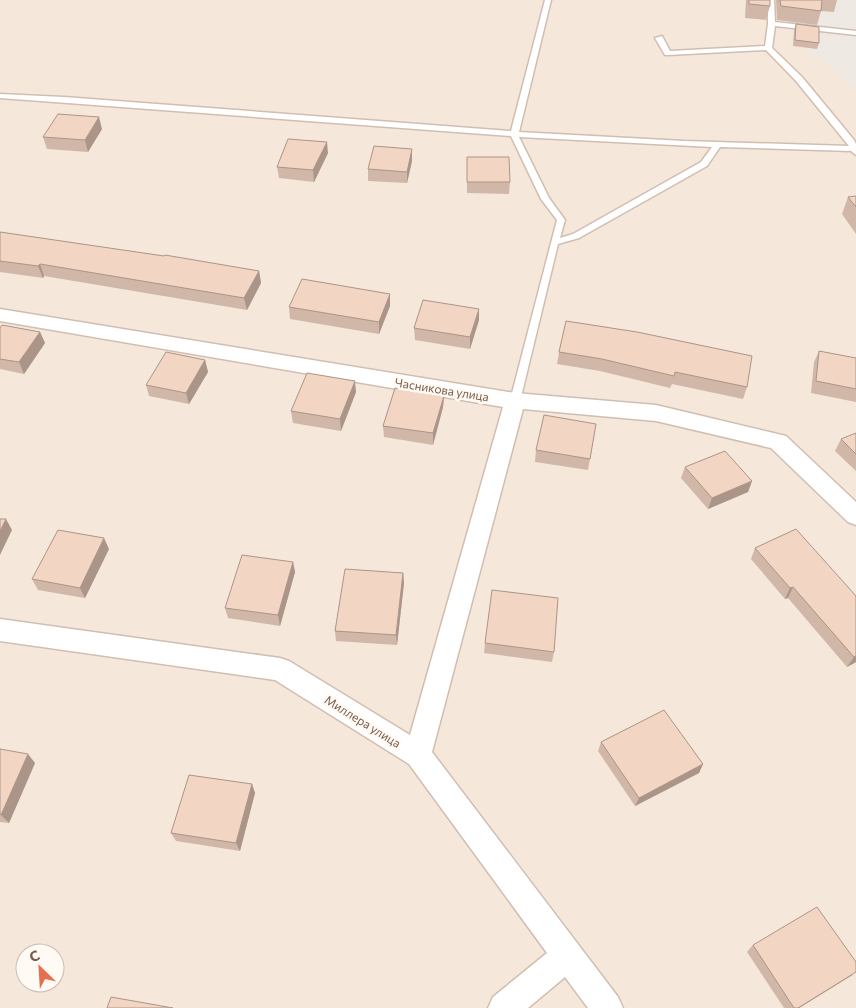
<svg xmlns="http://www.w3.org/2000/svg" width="856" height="1008" font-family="Commissioner,sans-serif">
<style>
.residential{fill:#f5e8da;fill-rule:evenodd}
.industrial{fill:#efe9e4}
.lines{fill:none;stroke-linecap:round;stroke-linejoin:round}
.lane-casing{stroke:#d1beb0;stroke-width:3}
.street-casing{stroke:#d1beb0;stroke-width:3}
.lane{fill:#fff;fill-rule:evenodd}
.street{fill:#fff;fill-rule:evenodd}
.wall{fill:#d1b7a8}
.shaded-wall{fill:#aa9588}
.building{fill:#f3d5c3;stroke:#aa9588}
.labels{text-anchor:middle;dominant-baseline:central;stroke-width:5;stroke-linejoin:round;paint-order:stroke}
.street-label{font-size:12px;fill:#7a5c4d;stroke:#fffaf3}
</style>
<rect width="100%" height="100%" fill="#fdf6ec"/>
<path class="residential" d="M0 0H856V1008H0ZM25 953H55V983H25Z"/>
<polygon class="industrial" points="796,0 856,0 856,88 803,45"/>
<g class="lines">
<defs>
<path id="lane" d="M545 0H551L519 132 684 141 849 146 796 81 766 50 668 55H665L655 38 662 36 670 51 765 46 768 24V0H774L775 22 856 31V35L775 26 772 48 802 77 854 140 856 144V155L851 151 720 147 707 166 579 238 558 244 520 401 515 405 510 401 557 220 541 199 511 136 0 98V94L64 97 511 131ZM519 137 712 147 701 162 573 234 560 238 565 220 549 198Z"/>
<polygon id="street" points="0,309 515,393 656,405 786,436 856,502 856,525 848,522 771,448 656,421 523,409 432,752 618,997 623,1008 588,1008 565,977 528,1008 488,1008 493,997 547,953 409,764 275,680 0,641 0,619 280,658 289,661 410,735 503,407 0,321"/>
</defs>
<use href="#lane" class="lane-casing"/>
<use href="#street" class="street-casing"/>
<use href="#lane" class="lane"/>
<use href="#street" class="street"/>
</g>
<g class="wall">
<polygon points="746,0 770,0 770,6 766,20 745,18"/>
<polygon points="776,0 837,0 834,12 821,11 817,25 777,20"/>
<polygon points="796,24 819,43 817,49 793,46 794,30"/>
<polygon points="102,129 88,152 47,149 43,137"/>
<polygon points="328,153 314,182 279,178 277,167"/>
<polygon points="467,157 510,182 509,194 467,193"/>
<polygon points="412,161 407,183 368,181 368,169"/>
<polygon points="856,196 856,234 842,214 848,197"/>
<polygon points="0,232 259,271 261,283 247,310 44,276 43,278 0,272"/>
<polygon points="390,294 390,306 379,334 290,319 289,307"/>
<polygon points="479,309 479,320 470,349 415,340 414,328"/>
<polygon points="566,321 747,387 743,399 672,384 670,388 600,371 557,364 559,352"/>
<polygon points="0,328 40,332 45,343 24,374 0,369"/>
<polygon points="819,351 856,358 856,402 811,393 814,362"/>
<polygon points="205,360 208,372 189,404 149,396 146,385"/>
<polygon points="356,392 341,431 293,423 291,411"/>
<polygon points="444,396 443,407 433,445 384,437 383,426"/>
<polygon points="596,424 588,470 535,462 536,450"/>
<polygon points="856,433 856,471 835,451 841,439"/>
<polygon points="685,467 752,481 748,492 708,509 681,478"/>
<polygon points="755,548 856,596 856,662 847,667 788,598 785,599 751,559"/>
<polygon points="109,549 85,598 38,590 32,579"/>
<polygon points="293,562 295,572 280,626 228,618 225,608"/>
<polygon points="403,573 404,583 397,645 336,641 335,631"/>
<polygon points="485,643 554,652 552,662 484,653"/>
<polygon points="601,742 703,764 699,773 635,806 598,751"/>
<polygon points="0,749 35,763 9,823 0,822"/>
<polygon points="252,784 255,793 240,851 176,841 171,833"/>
<polygon points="753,945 853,975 799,1008 784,1008 747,952"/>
</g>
<g class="shaded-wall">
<polygon points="99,117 102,129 88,152 85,140"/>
<polygon points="327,142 328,153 314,182 313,170"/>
<polygon points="412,149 412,161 407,183 407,172"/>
<polygon points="40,264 44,276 43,278 38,266"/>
<polygon points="259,271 261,283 247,310 244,298"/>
<polygon points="390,294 390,306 379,334 379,322"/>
<polygon points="479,309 479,320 470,349 470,337"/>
<polygon points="40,332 45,343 24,374 19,362"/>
<polygon points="205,360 208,372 189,404 186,393"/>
<polygon points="355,381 356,392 341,431 340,419"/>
<polygon points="444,396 443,407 433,445 433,433"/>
<polygon points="752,481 748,492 708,509 712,498"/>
<polygon points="6,519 12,530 0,555 0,531"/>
<polygon points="104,538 109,549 85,598 80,588"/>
<polygon points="293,562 295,572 280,626 278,615"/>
<polygon points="403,573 404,583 397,645 396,635"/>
<polygon points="793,587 788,598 785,599 790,588"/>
<polygon points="856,656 856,662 847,667 854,657"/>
<polygon points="28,754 35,763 9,823 1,815"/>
<polygon points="703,764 699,773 635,806 639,798"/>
<polygon points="252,784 255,793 240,851 236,843"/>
<polygon points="856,972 799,1008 798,1008"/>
</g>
<g class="building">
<polygon points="749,0 770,0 770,6 749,4"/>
<polygon points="780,0 822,0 821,11 781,6"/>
<polygon points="796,24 819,27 819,43 795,40"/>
<polygon points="58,114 99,117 85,140 43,137"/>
<polygon points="288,139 327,142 313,170 277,167"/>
<polygon points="374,146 412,149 407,172 368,169"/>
<polygon points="467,157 509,157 510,182 467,182"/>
<polygon points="856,196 856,207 848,197"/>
<polygon points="0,232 164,256 165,255 259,271 244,298 40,264 38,266 0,261"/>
<polygon points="302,279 390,294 379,322 289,307"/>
<polygon points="423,300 479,309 470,337 414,328"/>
<polygon points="566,321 637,332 752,356 747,387 675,372 674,376 602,359 559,352"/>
<polygon points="2,325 40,332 19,362 0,359 0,328"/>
<polygon points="819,351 856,358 856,389 816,381"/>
<polygon points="166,352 205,360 186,393 146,385"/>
<polygon points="307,373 355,381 340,419 291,411"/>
<polygon points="395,388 444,396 433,433 383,426"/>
<polygon points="544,415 596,424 590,459 536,450"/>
<polygon points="856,433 856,454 841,439"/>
<polygon points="725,451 752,481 712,498 685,467"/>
<polygon points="0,519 6,519 0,531"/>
<polygon points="796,529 856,596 856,656 854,657 793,587 790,588 755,548"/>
<polygon points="58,530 104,538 80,588 32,579"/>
<polygon points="242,555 293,562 278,615 225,608"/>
<polygon points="345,569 403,573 396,635 335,631"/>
<polygon points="492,590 558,598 554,652 485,643"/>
<polygon points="664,710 703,764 639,798 601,742"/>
<polygon points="0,749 28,754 1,815 0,814"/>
<polygon points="189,775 252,784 236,843 171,833"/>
<polygon points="817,907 856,962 856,972 798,1008 794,1008 753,945"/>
<polygon points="111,997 173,1008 107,1008"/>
</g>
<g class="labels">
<g class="street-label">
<text transform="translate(442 389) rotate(9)">Часникова улица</text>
<text transform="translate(363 721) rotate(32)">Миллера улица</text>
</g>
</g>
<g transform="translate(40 968) rotate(335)"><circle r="24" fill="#fffaf3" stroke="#cabbb1"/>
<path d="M0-4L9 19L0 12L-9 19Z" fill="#e76f51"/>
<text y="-8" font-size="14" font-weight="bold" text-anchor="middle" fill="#7a5c4d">С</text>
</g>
</svg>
